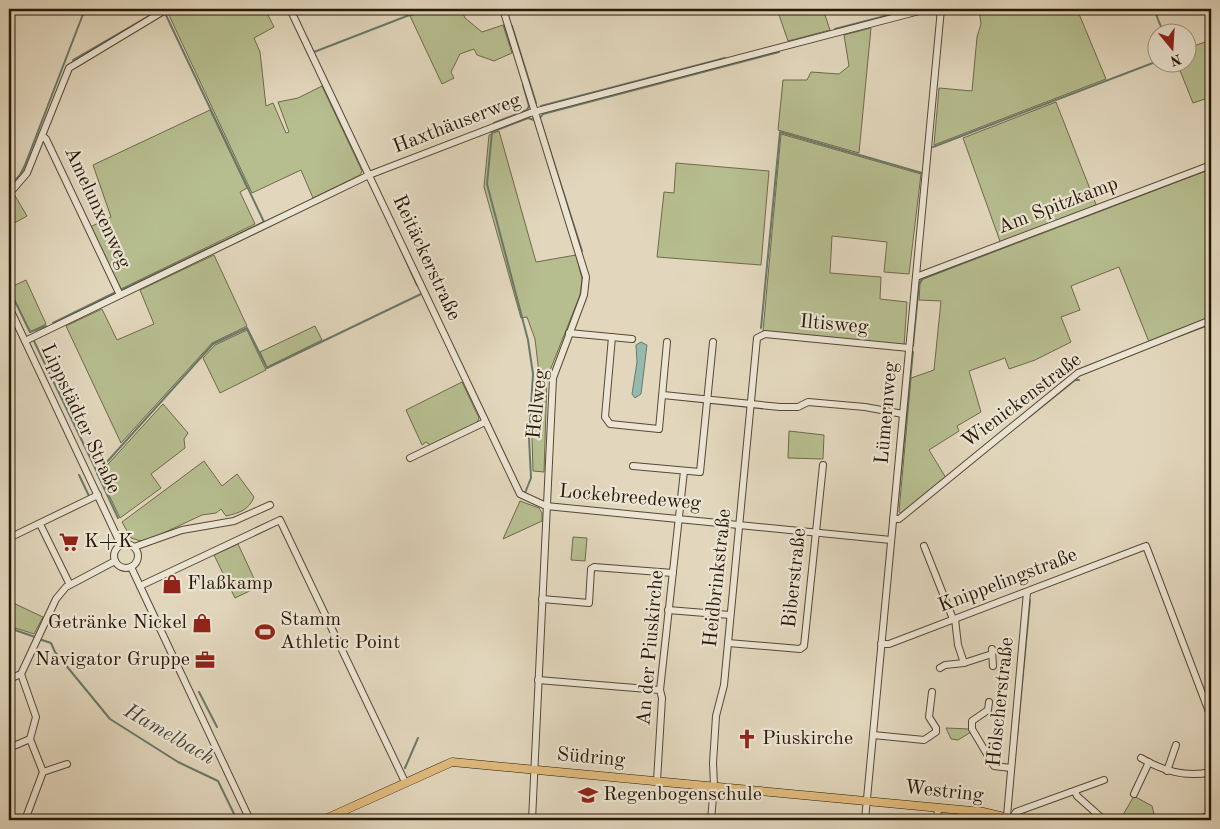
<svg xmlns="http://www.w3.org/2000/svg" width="1220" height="829" font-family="'Old Standard TT',serif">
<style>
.green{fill:#b6bd8f;stroke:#6e6a4a}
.water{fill:#95baad;stroke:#69796a}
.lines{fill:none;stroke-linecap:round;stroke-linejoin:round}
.stream{stroke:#69796a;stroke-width:2}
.minor-casing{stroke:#564834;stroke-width:8}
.major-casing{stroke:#271806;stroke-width:9}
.minor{stroke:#ece5d4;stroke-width:6}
.major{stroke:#e1bc7e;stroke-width:8}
.labels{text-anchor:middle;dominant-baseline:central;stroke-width:4.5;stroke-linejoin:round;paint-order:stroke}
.street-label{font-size:20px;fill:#271806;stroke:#ece5d4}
.poi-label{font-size:20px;fill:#271806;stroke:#ece5d4;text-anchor:start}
.water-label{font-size:21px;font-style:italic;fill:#484938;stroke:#ece5d4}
</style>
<rect width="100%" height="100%" fill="#e2d7bd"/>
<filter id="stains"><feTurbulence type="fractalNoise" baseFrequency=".004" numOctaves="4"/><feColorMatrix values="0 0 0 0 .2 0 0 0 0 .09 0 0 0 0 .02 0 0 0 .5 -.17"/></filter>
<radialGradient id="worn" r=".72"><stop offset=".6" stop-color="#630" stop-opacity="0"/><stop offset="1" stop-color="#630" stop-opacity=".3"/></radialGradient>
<g class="green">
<polygon points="176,9 265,9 274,27 254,38 260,52 266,106 273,103 286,133 289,132 278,102 298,98 322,86 362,171 360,175 313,198 301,170 252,193 168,13"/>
<polygon points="428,9 461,9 465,18 482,32 503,25 512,53 494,61 477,55 474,49 460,54 451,72 454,78 442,84 410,16"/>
<polygon points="777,9 823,9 830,30 788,41"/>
<polygon points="979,9 1077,9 1106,79 934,145 939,88 972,91 977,37 981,24"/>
<polygon points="871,28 859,153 778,130 783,80 807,80 811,72 839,74 849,66 844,35"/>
<polygon points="1211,40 1211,82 1209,83 1211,97 1193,103 1177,63 1188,62 1188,48"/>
<polygon points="1056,102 1097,207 1001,244 963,138"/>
<polygon points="210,110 247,188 240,192 255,224 121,289 90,227 111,217 93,165"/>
<polygon points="499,131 536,262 576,255 582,279 580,295 547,378 544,472 533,471 532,437 539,373 535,339 527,317 521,318 484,187 489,135"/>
<polygon points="781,134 921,174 909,274 884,272 887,242 832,236 830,273 881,277 880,299 907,302 904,346 763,331"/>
<polygon points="676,163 769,171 761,265 657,257 664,192 674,193"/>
<polygon points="1211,169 1211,318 1149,342 1119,267 1071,286 1080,310 1061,317 1071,342 1035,360 1009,369 1005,358 969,371 981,412 957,426 959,431 929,450 946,478 901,513 899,512 911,378 934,370 941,301 919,300 920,284 923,279"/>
<polygon points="14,194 27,216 9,226 9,197"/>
<polygon points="214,255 247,326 212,343 121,443 66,326 102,309 117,340 154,324 140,290"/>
<polygon points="26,280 46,324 30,332 9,288"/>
<polygon points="315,326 322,340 267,367 260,352"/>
<polygon points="247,330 266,370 220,393 203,358 215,345"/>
<polygon points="462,382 479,418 477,424 432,446 426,442 422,445 406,410"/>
<polygon points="163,404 188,433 184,439 185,448 151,474 161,488 120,518 99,474"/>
<polygon points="789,431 824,435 823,459 788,458"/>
<path d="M204 461 222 486 237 474 254 497C249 510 239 513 226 516L221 509 216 513 202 515 144 542 131 538 122 522Z"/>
<polygon points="520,501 539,508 542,513 542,521 503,539"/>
<polygon points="573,537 587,538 585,561 571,560"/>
<polygon points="238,544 258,587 235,598 214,555"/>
<polygon points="9,601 43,617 34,634 9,626"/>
<polygon points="946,728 969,729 971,732 958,740 951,739"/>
<polygon points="1134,796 1152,806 1154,814 1120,820"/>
</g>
<polygon class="water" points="641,342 647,345 641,394 635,398 632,394 637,362 636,345"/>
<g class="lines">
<g class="stream">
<polyline points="1154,9 1163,32"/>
<polyline points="504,25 510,44"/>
<polyline points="512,26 536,103"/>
<polyline points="835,29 912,9"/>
<polyline points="314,52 425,9"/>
<polyline points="73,60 161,9"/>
<polyline points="323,86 358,159"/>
<polyline points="541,106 725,58"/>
<polyline points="540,118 543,114 779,52"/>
<polyline points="541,122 582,251"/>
<polyline points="494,123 527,110 529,106 523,85"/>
<polyline points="933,147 1158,61"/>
<polyline points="9,187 20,175 25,165 85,9"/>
<polyline points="391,228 417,285"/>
<polyline points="9,289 30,332 46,326"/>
<polyline points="123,289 264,222 165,13"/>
<polyline points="53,323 114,293"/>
<polyline points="761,328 780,132 922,173"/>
<polyline points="1176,337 1211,324"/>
<polyline points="34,341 97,472"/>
<polyline points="913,346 919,284 922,279 1020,241"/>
<polyline points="1029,417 1075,380 1079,380"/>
<polyline points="79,475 89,496"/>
<polyline points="525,493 531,478 529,438 533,374 528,340 487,184 492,132 528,118 534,120"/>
<polyline points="897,510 913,352"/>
<polyline points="118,518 97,473 213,344 247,328 267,368 421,294"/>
<polyline points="9,628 35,637"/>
<polyline points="39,639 51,643 55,652 110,719 178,762 218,781 237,820"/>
<polyline points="199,692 217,727"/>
<polyline points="1017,737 1030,600"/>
<polyline points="405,768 418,738"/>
</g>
<defs>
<g id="minor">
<polyline points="290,9 520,494 546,506 891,540"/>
<polyline points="503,9 586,277 584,295 553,378 532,820"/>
<polyline points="42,136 46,139 120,295"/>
<polyline points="9,194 27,173 69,68 167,9"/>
<polyline points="916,277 1211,165"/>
<polyline points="9,307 121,545"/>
<polyline points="569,333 632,339"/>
<polyline points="612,337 605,417 610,424 659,429 667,342"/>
<polyline points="25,341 369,175 530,113 927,9"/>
<polyline points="663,395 780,407 798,407 808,402 865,407 903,414"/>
<polyline points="410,458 485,422"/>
<polyline points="633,466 700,472 713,342"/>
<polyline points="893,519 899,519 1078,373 1211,320"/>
<polyline points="40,524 69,583"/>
<polyline points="9,538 98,495"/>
<circle cx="126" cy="556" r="12"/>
<polyline points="924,546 953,619"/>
<polyline points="134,547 182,530 234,521 270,505"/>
<polyline points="131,567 250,820"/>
<polyline points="140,586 280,520 405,782"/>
<polyline points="542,599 589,603 591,569 594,567 673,573"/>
<polyline points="668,610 730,615"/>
<polyline points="955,619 958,645 964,663"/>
<polyline points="728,643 800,649 804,646 823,465"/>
<polyline points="881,644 889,644 1146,546 1211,717"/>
<polyline points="992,649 993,666"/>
<polyline points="940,668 945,665 964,663 992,654"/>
<polyline points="21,674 36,717 30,739 43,772 25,820"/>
<polyline points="9,679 21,674 56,599 66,587 115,561"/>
<polyline points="538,680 660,690"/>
<polyline points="989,702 988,710 972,721 972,729 994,766 1011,768"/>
<polyline points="873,735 924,740 936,732 936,728 929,717 932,692"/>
<polyline points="9,748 30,739"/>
<path d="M1141 758C1163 771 1186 778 1211 772"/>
<polyline points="1167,771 1176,745"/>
<polyline points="43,772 67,764"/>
<polyline points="657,781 662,698 660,690 684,471"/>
<polyline points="1075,791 1077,796 1104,820"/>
<polyline points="1134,794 1149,762"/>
<polyline points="1007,816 1027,592"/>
<polyline points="9,817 17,820"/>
<polyline points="1012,818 1016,812 1104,780"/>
<polyline points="711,820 714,786 713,763 716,716 724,685 757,338 765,334 909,348"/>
<polyline points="865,820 941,9"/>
<polyline points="937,820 938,808"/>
<polyline points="1195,820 1211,815"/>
</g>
<polyline id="major" points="323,820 452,762 983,812 1017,820"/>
</defs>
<use href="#minor" class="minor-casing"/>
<use href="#major" class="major-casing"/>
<use href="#minor" class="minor"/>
<use href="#major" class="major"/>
</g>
<defs>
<symbol id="supermarket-bare" viewBox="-9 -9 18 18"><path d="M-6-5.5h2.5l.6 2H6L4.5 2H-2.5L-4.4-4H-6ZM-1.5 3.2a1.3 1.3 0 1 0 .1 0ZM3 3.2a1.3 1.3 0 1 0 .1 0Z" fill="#8f2418" stroke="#ece5d4" stroke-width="2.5" paint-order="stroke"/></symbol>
<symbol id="shop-bare" viewBox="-9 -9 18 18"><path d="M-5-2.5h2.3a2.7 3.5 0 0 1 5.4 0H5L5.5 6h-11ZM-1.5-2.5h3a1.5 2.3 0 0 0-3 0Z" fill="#8f2418" stroke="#ece5d4" stroke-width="2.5" paint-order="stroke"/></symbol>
<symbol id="stadium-bare" viewBox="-9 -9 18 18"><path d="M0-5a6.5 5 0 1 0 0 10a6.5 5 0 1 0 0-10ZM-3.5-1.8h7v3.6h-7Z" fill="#8f2418" stroke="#ece5d4" stroke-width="2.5" paint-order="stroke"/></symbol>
<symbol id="office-bare" viewBox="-9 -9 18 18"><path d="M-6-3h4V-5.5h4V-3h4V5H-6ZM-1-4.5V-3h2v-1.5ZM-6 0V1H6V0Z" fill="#8f2418" stroke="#ece5d4" stroke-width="2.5" paint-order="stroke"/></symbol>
<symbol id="church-bare" viewBox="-9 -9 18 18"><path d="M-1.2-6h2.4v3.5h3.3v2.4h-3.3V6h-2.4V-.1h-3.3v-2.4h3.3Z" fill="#8f2418" stroke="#ece5d4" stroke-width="2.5" paint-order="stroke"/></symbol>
<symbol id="school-bare" viewBox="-9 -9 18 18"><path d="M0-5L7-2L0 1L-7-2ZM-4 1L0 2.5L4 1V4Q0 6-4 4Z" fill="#8f2418" stroke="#ece5d4" stroke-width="2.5" paint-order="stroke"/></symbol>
</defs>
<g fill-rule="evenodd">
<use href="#supermarket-bare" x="55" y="528" width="28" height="28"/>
<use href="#shop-bare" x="158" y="570" width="28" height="28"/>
<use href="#shop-bare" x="188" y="609" width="28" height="28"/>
<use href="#stadium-bare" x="251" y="618" width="28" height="28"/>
<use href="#office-bare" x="191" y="646" width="28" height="28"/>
<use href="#church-bare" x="733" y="725" width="28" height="28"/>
<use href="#school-bare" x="574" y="781" width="28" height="28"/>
</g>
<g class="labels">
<g class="street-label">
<text transform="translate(457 124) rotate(-21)">Haxthäuserweg</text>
<text transform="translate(1058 206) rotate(-21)">Am Spitzkamp</text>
<text transform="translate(97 208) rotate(65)">Amelunxenweg</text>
<text transform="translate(426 258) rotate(65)">Reitäckerstraße</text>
<text transform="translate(834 325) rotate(5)">Iltisweg</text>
<text transform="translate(1022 401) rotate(-37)">Wienickenstraße</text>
<text transform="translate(538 404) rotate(-84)">Hellweg</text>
<text transform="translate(887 413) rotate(-85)">Lümernweg</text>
<text transform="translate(80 419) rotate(65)">Lippstädter Straße</text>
<text transform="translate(630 498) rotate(5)">Lockebreedeweg</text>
<text transform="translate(718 578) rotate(-84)">Heidbrinkstraße</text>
<text transform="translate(795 578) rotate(-84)">Biberstraße</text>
<text transform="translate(1008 581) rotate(-21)">Knippelingstraße</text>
<text transform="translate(651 648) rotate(-85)">An der Piuskirche</text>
<text transform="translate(1001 702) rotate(-84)">Hölscherstraße</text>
<text transform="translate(591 758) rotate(5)">Südring</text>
<text transform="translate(944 792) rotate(6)">Westring</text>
</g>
<g class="poi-label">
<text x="84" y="542">K+K</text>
<text x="187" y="584">Flaßkamp</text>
<text x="280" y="620">Stamm<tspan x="280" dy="23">Athletic Point</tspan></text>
<text x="187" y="623" text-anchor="end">Getränke Nickel</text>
<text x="190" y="660" text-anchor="end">Navigator Gruppe</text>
<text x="762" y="739">Piuskirche</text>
<text x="603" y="795">Regenbogenschule</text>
</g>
<g class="water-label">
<text transform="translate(169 735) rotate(30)">Hamelbach</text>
</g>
</g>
<rect width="1220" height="829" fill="none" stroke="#e2d7bd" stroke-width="30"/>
<rect x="10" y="10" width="1200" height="809" fill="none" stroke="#271806" stroke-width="2.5"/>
<rect x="15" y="15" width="1190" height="799" fill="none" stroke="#271806"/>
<g transform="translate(1172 48) rotate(162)"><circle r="24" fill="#ece5d4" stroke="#9d9382"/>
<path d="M0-4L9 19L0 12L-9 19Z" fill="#8f2418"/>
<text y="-8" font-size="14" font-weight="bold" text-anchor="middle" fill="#271806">N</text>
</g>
<rect width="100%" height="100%" filter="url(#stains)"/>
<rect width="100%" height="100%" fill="url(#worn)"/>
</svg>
